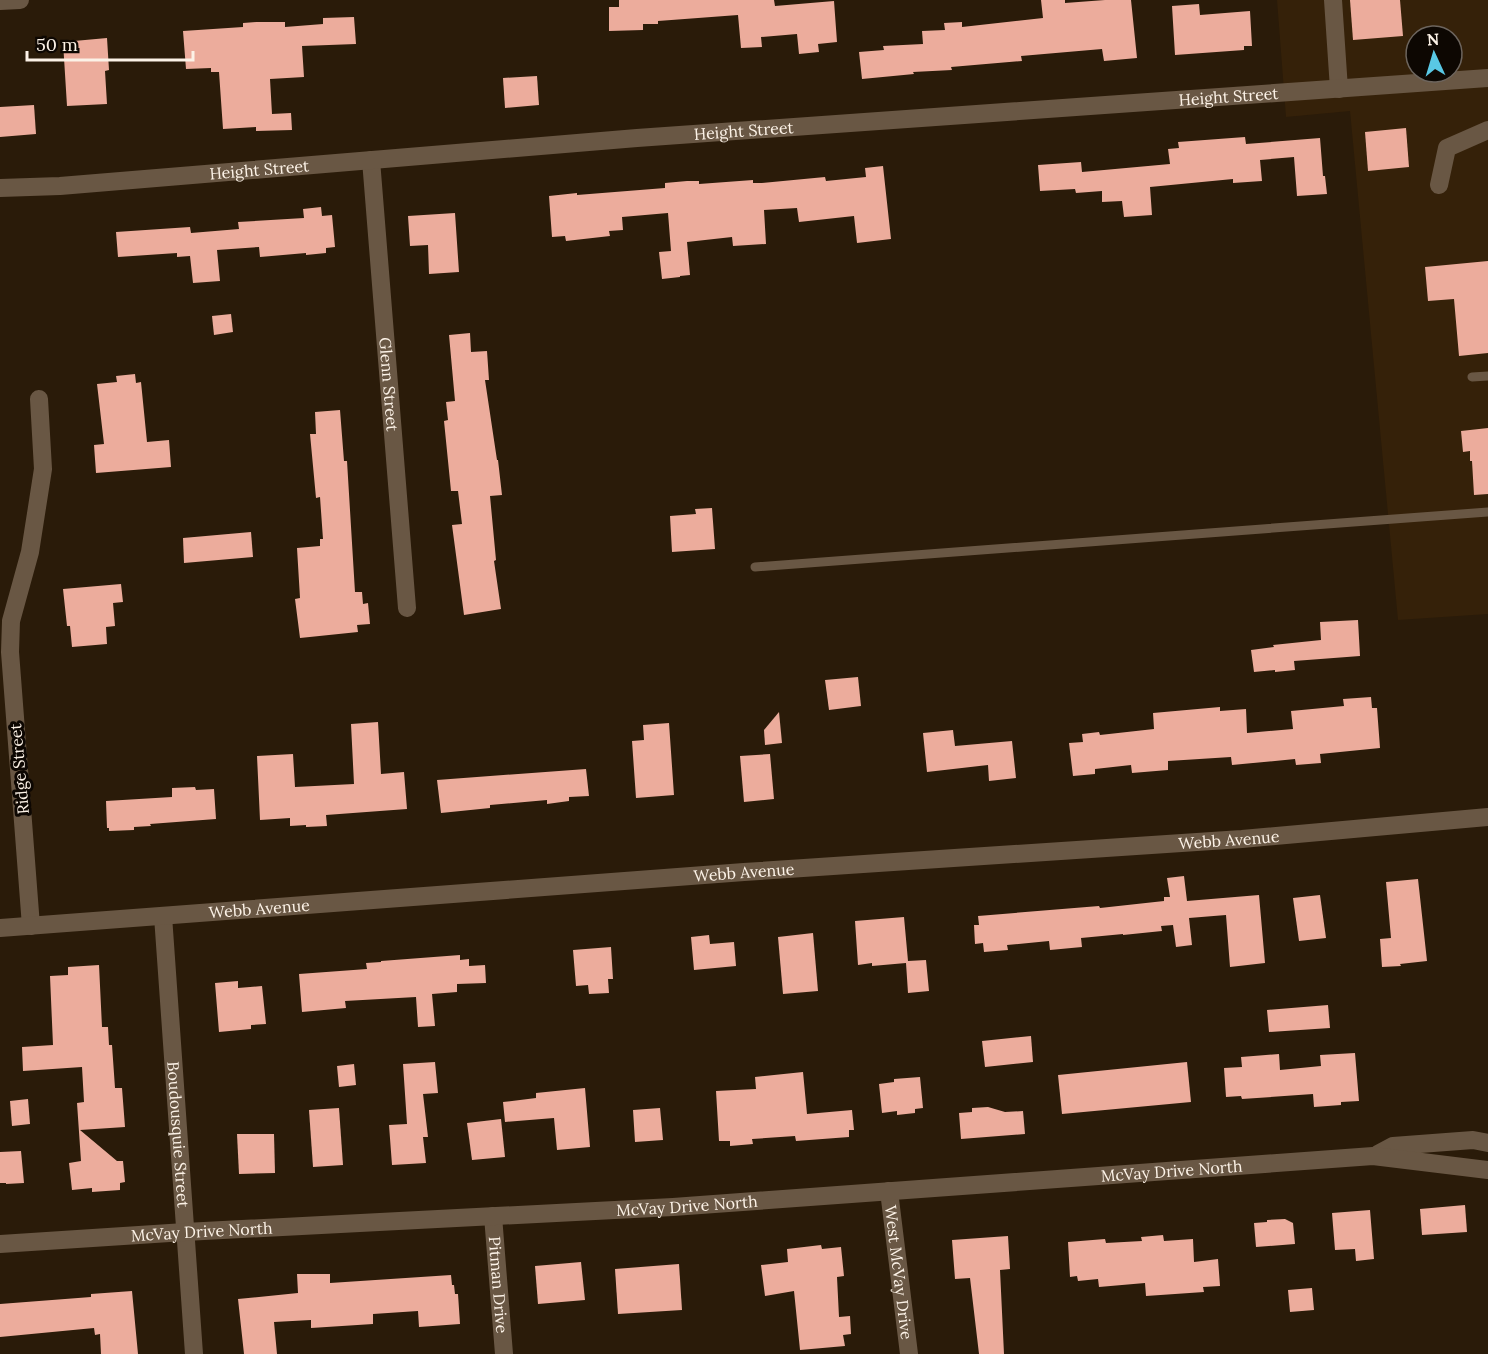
<svg xmlns="http://www.w3.org/2000/svg" width="1488" height="1354" font-family="Lora,serif">
<style>
.built{fill:#352109;fill-rule:evenodd}
.building{fill:#ecac9c}
.lines{fill:none;stroke-linecap:round;stroke-linejoin:round}
.lane{stroke:#695744;stroke-width:9}
.street{stroke:#695744;stroke-width:18}
.secondary{stroke:#695744;stroke-width:18}
.labels{text-anchor:middle;dominant-baseline:central;stroke-width:6;stroke-linejoin:round;paint-order:stroke}
.street-label{font-size:16px;fill:#fcf2e7;stroke:#0d0702}
</style>
<rect width="100%" height="100%" fill="#2a1b09"/>
<path class="built" d="M1277 0H1488V614L1398 620 1350 111 1286 117ZM1416 36H1452V72H1416Z"/>
<g class="building">
<polygon points="619,0 774,0 775,6 834,1 837,42 818,44 819,52 799,54 797,34 761,37 762,47 741,48 738,15 658,21 658,24 643,24 643,30 609,31 609,7 619,7"/>
<polygon points="1041,0 1065,0 1065,3 1105,0 1131,0 1137,58 1104,61 1102,49 1021,56 1022,61 951,67 952,70 913,72 914,74 862,79 859,52 884,50 883,46 923,44 922,31 945,30 944,23 962,22 962,27 1043,18"/>
<polygon points="1350,0 1400,0 1403,36 1353,40"/>
<polygon points="1199,4 1200,15 1250,11 1252,46 1244,46 1244,50 1175,55 1172,6"/>
<polygon points="354,17 356,44 302,46 304,77 270,79 272,114 291,113 292,130 256,131 256,127 223,129 219,72 211,72 211,68 186,69 183,31 243,27 243,23 256,22 285,22 285,27 323,24 323,18"/>
<polygon points="107,38 109,70 105,71 107,104 67,106 63,42"/>
<polygon points="537,76 539,105 505,108 503,78"/>
<polygon points="34,105 36,134 0,137 0,107"/>
<polygon points="1406,128 1409,167 1368,171 1365,132"/>
<polygon points="1245,137 1246,144 1320,138 1323,176 1325,176 1327,194 1297,196 1294,157 1260,160 1262,181 1233,183 1233,179 1150,187 1152,215 1124,217 1122,201 1102,202 1102,191 1076,193 1075,189 1040,191 1038,165 1081,162 1082,172 1170,164 1168,149 1179,148 1178,142"/>
<polygon points="883,166 891,239 857,243 854,216 799,222 797,208 764,210 766,244 733,246 732,237 687,242 690,275 680,276 680,277 662,279 659,252 671,251 668,213 622,217 623,230 609,231 610,236 566,241 565,236 552,237 549,196 577,193 577,195 665,188 665,183 687,181 699,181 699,184 753,180 753,183 762,183 825,177 826,181 866,177 865,168"/>
<polygon points="321,207 322,216 332,215 335,247 326,248 326,253 306,255 306,253 260,257 259,247 217,250 220,281 193,283 190,256 177,257 177,253 118,257 116,232 190,227 191,233 239,229 238,222 304,218 303,209"/>
<polygon points="455,213 459,272 429,274 428,245 410,246 408,216"/>
<polygon points="1488,261 1488,353 1459,356 1454,299 1428,301 1425,267"/>
<polygon points="231,314 233,332 214,335 212,316"/>
<polygon points="470,333 471,352 487,351 489,380 485,380 497,460 498,460 502,495 490,496 496,560 494,561 501,609 464,615 452,525 462,524 458,491 451,491 444,421 448,420 446,402 455,401 449,335"/>
<polygon points="135,374 136,383 141,382 147,442 169,440 171,467 96,473 94,445 104,444 97,384 117,382 116,376"/>
<polygon points="340,410 344,461 347,461 355,592 362,592 363,604 368,603 370,624 357,625 358,632 300,638 295,599 300,598 297,548 320,546 320,539 323,539 320,497 316,498 310,434 316,434 315,412"/>
<polygon points="1488,428 1488,494 1474,495 1472,461 1470,461 1470,451 1463,452 1461,431"/>
<polygon points="712,508 715,549 672,552 670,516 696,514 695,509"/>
<polygon points="251,532 253,557 184,563 183,538"/>
<polygon points="121,584 123,602 113,603 115,626 106,627 107,644 72,647 70,626 67,626 63,589"/>
<polygon points="1358,620 1360,656 1294,661 1295,670 1275,672 1275,670 1254,672 1251,650 1274,647 1273,645 1321,640 1320,622"/>
<polygon points="858,677 861,706 829,710 825,680"/>
<polygon points="1371,697 1372,708 1377,708 1380,748 1320,754 1321,763 1296,765 1295,759 1232,765 1231,757 1168,761 1168,770 1132,773 1131,765 1095,769 1095,774 1073,776 1069,743 1083,742 1082,734 1099,732 1100,735 1154,729 1153,713 1220,707 1220,711 1246,709 1247,733 1293,729 1291,711 1344,706 1343,699"/>
<polygon points="779,712 782,743 765,745 764,730"/>
<polygon points="378,722 381,774 404,772 407,809 326,815 327,826 306,827 306,825 290,826 290,818 260,820 257,756 293,754 295,787 354,784 351,724"/>
<polygon points="669,723 674,795 636,798 632,741 644,740 643,725"/>
<polygon points="953,730 955,746 1012,741 1016,778 989,781 988,765 927,772 923,733"/>
<polygon points="770,754 774,799 744,802 740,756"/>
<polygon points="586,769 589,796 569,797 569,801 547,804 547,800 490,805 490,808 441,813 437,780"/>
<polygon points="195,787 196,790 214,789 216,819 150,824 151,826 134,827 134,830 109,831 109,828 107,828 106,801 172,797 172,788"/>
<polygon points="1184,876 1187,901 1259,895 1265,963 1230,967 1226,915 1189,918 1192,945 1176,947 1173,925 1161,926 1162,931 1123,935 1123,934 1081,938 1082,947 1050,950 1049,941 1007,945 1008,950 984,952 983,943 975,944 974,925 979,925 978,916 1099,906 1100,908 1164,901 1164,897 1170,897 1167,878"/>
<polygon points="1418,879 1427,961 1400,964 1401,966 1382,967 1380,939 1391,938 1386,882"/>
<polygon points="1320,895 1326,938 1299,941 1293,898"/>
<polygon points="904,917 908,961 926,960 929,991 908,993 906,963 872,966 872,963 858,965 855,921"/>
<polygon points="813,933 818,991 783,994 778,937"/>
<polygon points="709,935 710,944 734,942 736,966 694,970 691,937"/>
<polygon points="611,947 613,979 608,979 609,993 589,994 588,985 576,986 573,950"/>
<polygon points="460,955 460,960 469,959 469,966 485,965 486,983 457,984 457,992 432,994 435,1026 418,1027 416,997 345,1001 346,1008 302,1012 299,974 367,969 366,963 381,962 381,961"/>
<polygon points="99,965 102,1027 108,1027 109,1045 112,1045 115,1088 122,1088 125,1127 80,1130 117,1161 123,1161 125,1182 120,1183 120,1190 92,1192 92,1188 72,1190 69,1163 81,1161 77,1103 84,1102 82,1067 23,1071 22,1047 53,1045 50,976 68,975 68,967"/>
<polygon points="238,981 238,988 262,986 266,1024 251,1025 251,1029 219,1032 215,983"/>
<polygon points="1328,1005 1330,1028 1269,1032 1267,1010"/>
<polygon points="1031,1036 1033,1062 985,1067 982,1041"/>
<polygon points="1355,1053 1359,1101 1341,1102 1341,1105 1314,1107 1313,1094 1242,1099 1241,1096 1226,1097 1224,1068 1242,1067 1241,1057 1279,1054 1280,1070 1321,1066 1320,1055"/>
<polygon points="435,1062 438,1093 423,1094 428,1137 423,1137 426,1163 392,1165 389,1125 407,1124 403,1064"/>
<polygon points="1187,1062 1191,1102 1062,1114 1058,1075"/>
<polygon points="354,1064 356,1085 339,1087 337,1066"/>
<polygon points="803,1072 807,1114 852,1110 854,1130 849,1130 849,1137 796,1141 795,1136 752,1139 753,1144 730,1146 730,1141 719,1141 716,1091 756,1089 755,1077"/>
<polygon points="920,1077 923,1108 915,1109 915,1113 897,1115 897,1111 882,1113 879,1084 894,1082 894,1079"/>
<polygon points="585,1088 590,1147 557,1150 554,1118 505,1122 503,1102 536,1098 536,1093"/>
<polygon points="28,1099 30,1124 12,1126 10,1101"/>
<polygon points="988,1107 1005,1112 1023,1111 1025,1134 961,1139 959,1113 972,1112 972,1108"/>
<polygon points="339,1108 343,1165 313,1167 309,1110"/>
<polygon points="660,1108 663,1140 635,1142 633,1110"/>
<polygon points="501,1119 505,1157 472,1160 467,1123"/>
<polygon points="237,1134 274,1134 275,1173 239,1174"/>
<polygon points="21,1151 24,1183 6,1184 6,1183 0,1183 0,1152"/>
<polygon points="1465,1205 1467,1232 1422,1235 1420,1209"/>
<polygon points="1370,1210 1374,1259 1356,1261 1355,1249 1335,1250 1332,1213"/>
<polygon points="1285,1219 1293,1223 1295,1244 1256,1247 1254,1223 1267,1222 1267,1220"/>
<polygon points="1163,1235 1164,1241 1193,1239 1194,1262 1218,1259 1220,1286 1203,1287 1204,1292 1146,1296 1145,1283 1099,1287 1098,1279 1078,1281 1077,1276 1070,1277 1068,1242 1105,1239 1106,1243 1142,1241 1141,1237"/>
<polygon points="1008,1236 1010,1269 1000,1270 1004,1354 979,1354 970,1278 955,1279 952,1240"/>
<polygon points="821,1245 822,1249 841,1247 844,1276 837,1277 839,1317 850,1316 851,1334 843,1335 845,1346 800,1350 794,1291 765,1296 761,1265 788,1262 787,1249"/>
<polygon points="581,1262 585,1300 538,1304 535,1266"/>
<polygon points="679,1264 682,1310 618,1314 615,1269"/>
<polygon points="297,1274 330,1274 330,1283 451,1275 452,1285 454,1285 455,1294 458,1294 460,1324 419,1327 418,1311 373,1314 373,1324 311,1328 311,1320 274,1322 277,1354 244,1354 238,1299 298,1293"/>
<polygon points="1312,1288 1314,1310 1290,1312 1288,1290"/>
<polygon points="132,1291 138,1354 101,1354 100,1334 95,1335 94,1328 0,1337 0,1304 91,1297 91,1294"/>
</g>
<g class="lines">
<g class="lane">
<polyline points="1472,377 1488,376"/>
<polyline points="755,567 1488,512"/>
</g>
<g class="street">
<polyline points="1333,0 1339,89"/>
<polyline points="0,1 20,0"/>
<path id="s1" d="M371 160 407 608"/>
<polyline points="1439,185 1447,148 1488,130"/>
<path id="s2" d="M0 188 60 186 637 138 1488 78"/>
<path id="s3" d="M163 916 194 1354"/>
<polyline points="31,926 10,652 11,621 30,552 43,469 39,399"/>
<path id="s4" d="M0 928 744 872 1242 839 1488 817"/>
<path id="s5" d="M889 1191 909 1354"/>
<path id="s6" d="M493 1216 504 1354"/>
</g>
<g class="secondary">
<polyline points="1378,1154 1393,1146 1473,1140 1488,1143"/>
<path id="s7" d="M0 1244 185 1232 673 1207 1373 1156 1488 1170"/>
</g>
</g>
<g class="labels">
<g class="street-label">
<text stroke="none"><textPath href="#s2" startOffset="1232">Height Street</textPath></text>
<text stroke="none"><textPath href="#s2" startOffset="746">Height Street</textPath></text>
<text stroke="none"><textPath href="#s2" startOffset="260">Height Street</textPath></text>
<text stroke="none"><textPath href="#s1" startOffset="225">Glenn Street</textPath></text>
<text transform="translate(19 769) rotate(-95)">Ridge Street</text>
<text stroke="none"><textPath href="#s4" startOffset="1232">Webb Avenue</textPath></text>
<text stroke="none"><textPath href="#s4" startOffset="746">Webb Avenue</textPath></text>
<text stroke="none"><textPath href="#s4" startOffset="260">Webb Avenue</textPath></text>
<text stroke="none"><textPath href="#s3" startOffset="219">Boudousquie Street</textPath></text>
<text stroke="none"><textPath href="#s7" startOffset="1174">McVay Drive North</textPath></text>
<text stroke="none"><textPath href="#s7" startOffset="688">McVay Drive North</textPath></text>
<text stroke="none"><textPath href="#s7" startOffset="202">McVay Drive North</textPath></text>
<text stroke="none"><textPath href="#s5" startOffset="82">West McVay Drive</textPath></text>
<text stroke="none"><textPath href="#s6" startOffset="69">Pitman Drive</textPath></text>
</g>
</g>
<g transform="translate(1434 54) rotate(356)"><circle r="28" fill="#0d0702" stroke="#6d655e" stroke-width="1.5"/>
<path d="M0-4.5L10 22L0 15L-10 22Z" fill="#59c8e5"/>
<text y="-9" font-size="16" font-weight="bold" text-anchor="middle" fill="#fcf2e7">N</text>
</g>
<path d="M27 51v9h166v-9" fill="none" stroke="#fcf2e7" stroke-width="3"/>
<text x="36" y="51" font-size="18" fill="#fcf2e7" stroke="#0d0702" stroke-width="4.5" paint-order="stroke">50 m</text>
</svg>
